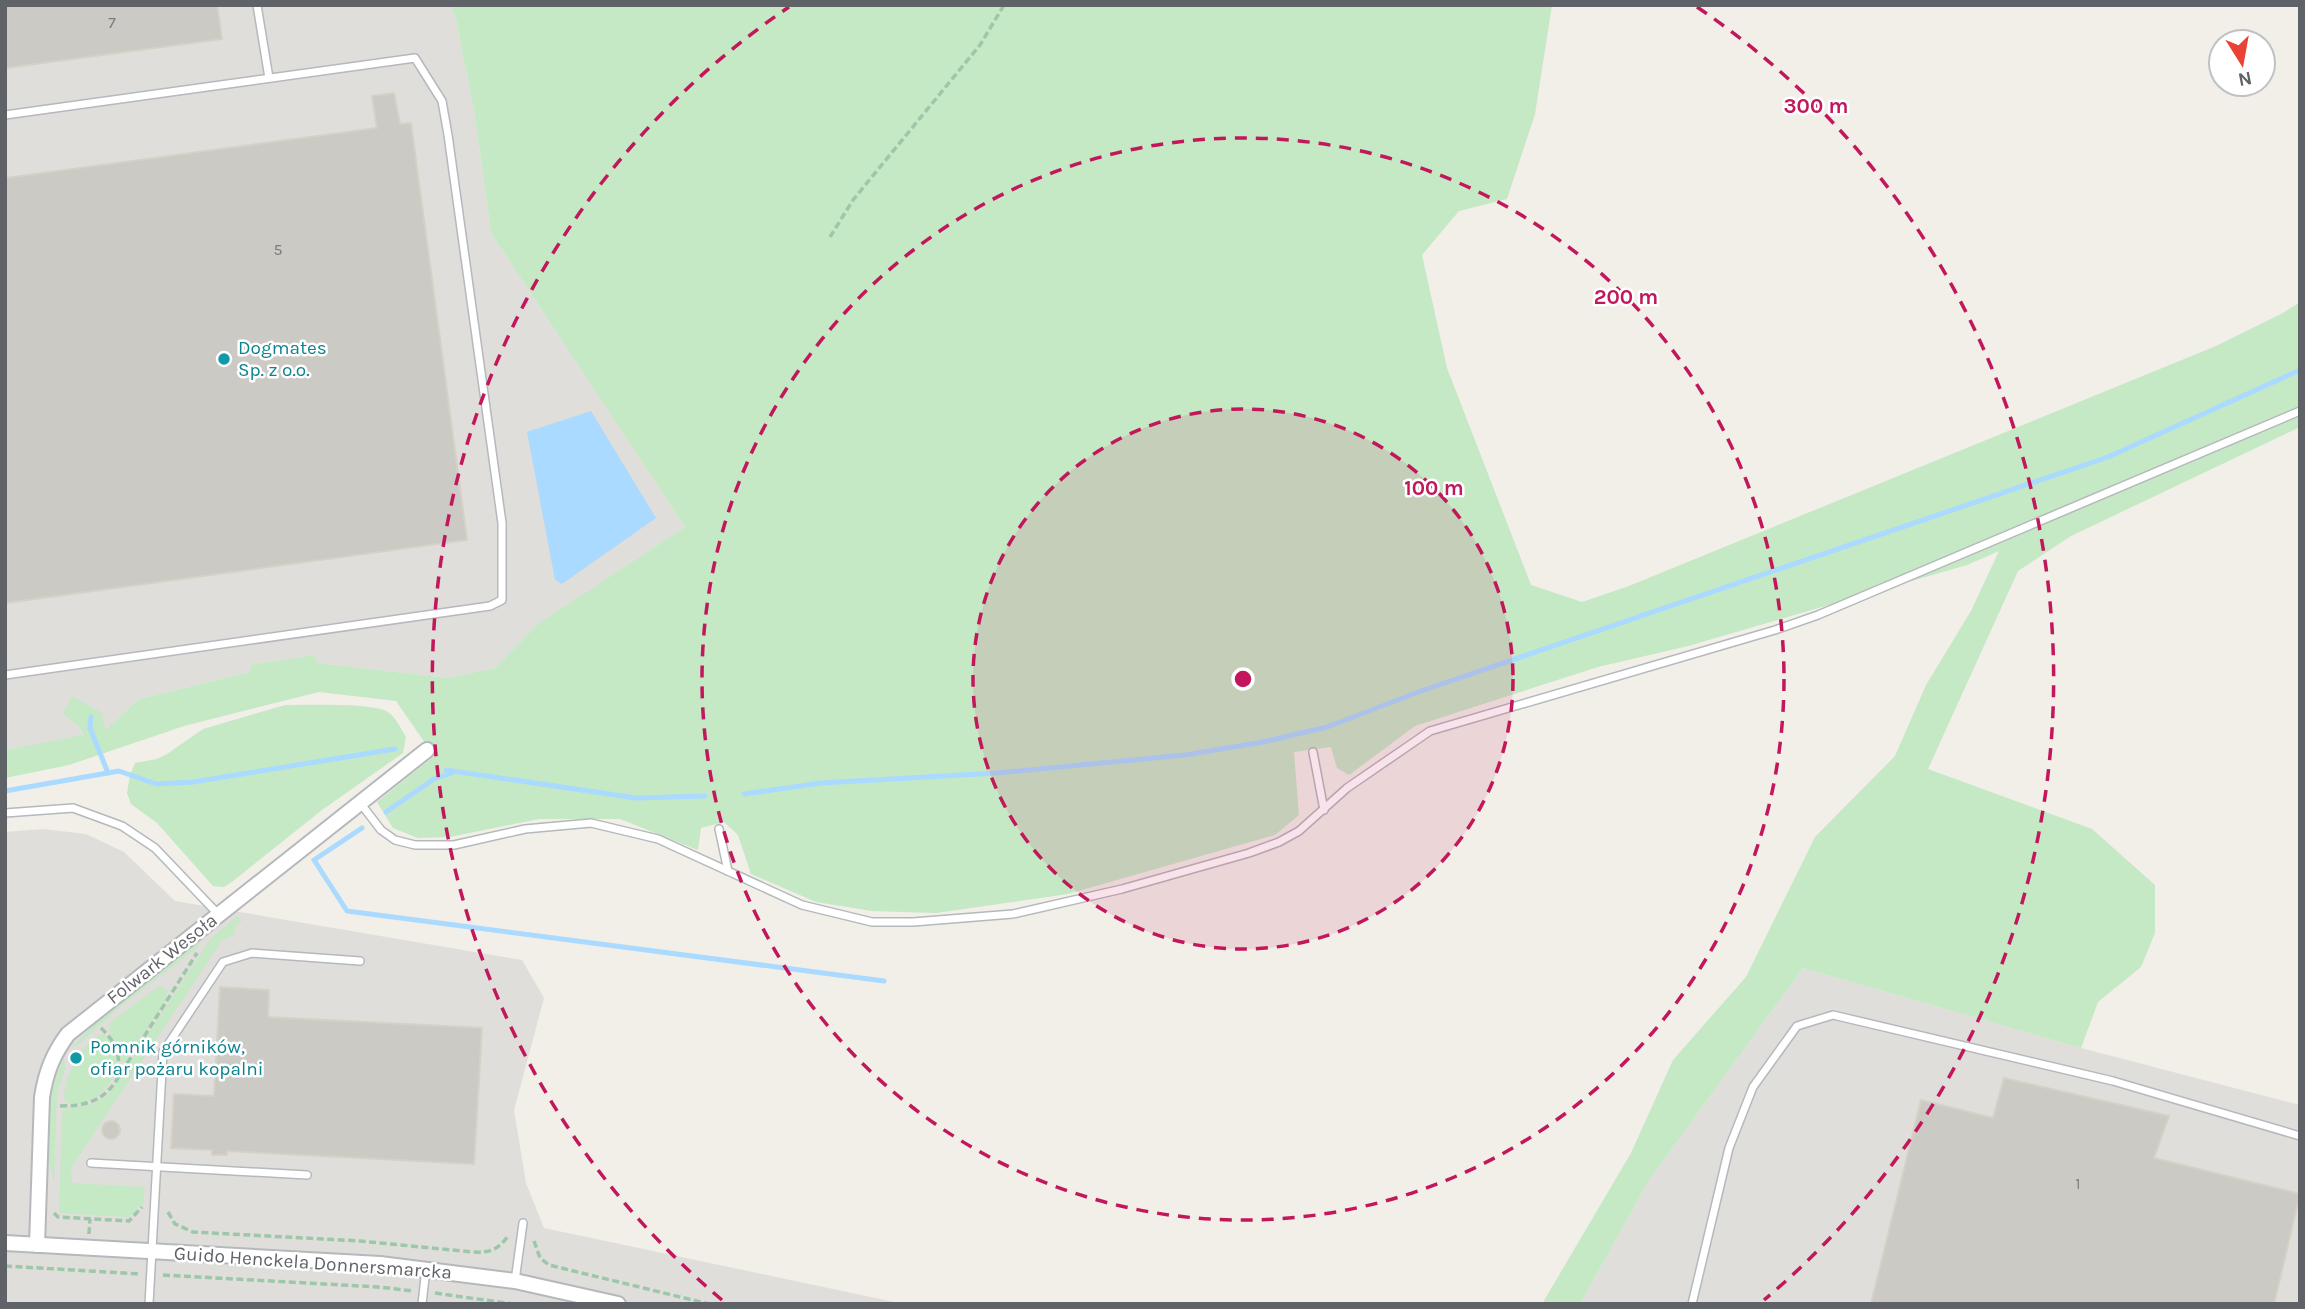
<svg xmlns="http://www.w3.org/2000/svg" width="2305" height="1309" font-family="Karla,sans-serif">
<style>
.industrial{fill:#e0deda}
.green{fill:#c5e8c5}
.water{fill:#aadaff}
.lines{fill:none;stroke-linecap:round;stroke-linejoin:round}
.stream{stroke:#aadaff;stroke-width:5}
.building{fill:#cccac5;stroke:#d6d1c6;stroke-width:2}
.lane-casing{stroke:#b5b8bc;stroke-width:10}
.street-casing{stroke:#b5b8bc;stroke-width:18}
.path{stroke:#9cc7a9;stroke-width:3.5;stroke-dasharray:7 3.5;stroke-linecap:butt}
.lane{stroke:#fff;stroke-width:7}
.street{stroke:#fff;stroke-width:14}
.ring{fill:none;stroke:#c2185b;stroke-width:3.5;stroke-dasharray:12 9}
.culture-dot{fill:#0f9aa8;stroke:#fff;stroke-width:2.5}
.labels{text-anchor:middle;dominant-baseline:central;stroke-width:5;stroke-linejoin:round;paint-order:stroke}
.number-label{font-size:16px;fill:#7a7d7f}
.culture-label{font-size:19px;fill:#0d838f;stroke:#fff;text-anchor:start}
.street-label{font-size:19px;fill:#5f6368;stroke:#fff}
.centre{fill:#c2185b;stroke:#fff;stroke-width:3.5}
.ring-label{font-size:21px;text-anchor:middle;font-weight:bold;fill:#c2185b;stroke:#fff;stroke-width:5;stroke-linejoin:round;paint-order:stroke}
</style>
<rect width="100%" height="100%" fill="#f1efe8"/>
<g class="industrial">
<polygon points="5,5 449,5 455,15 475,116 491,233 685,527 539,623 495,668 447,678 317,663 315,655 252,664 249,672 139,699 104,731 63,714 79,727 83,736 5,750"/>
<polygon points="43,829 86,834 124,852 175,901 522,960 544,998 514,1110 526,1183 544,1228 904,1304 5,1304 5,832"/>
<polygon points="1803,968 2081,1048 2300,1105 2300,1304 1580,1304 1649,1180"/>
</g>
<g class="green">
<polygon points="449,5 1552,5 1535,114 1507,199 1459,211 1422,255 1447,368 1531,585 1582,602 1629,586 2216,346 2283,313 2300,302 2300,427 2071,536 2018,571 1928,769 2092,829 2155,885 2155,933 2141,967 2098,1002 2081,1048 1803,968 1649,1180 1580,1304 1542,1304 1631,1153 1673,1060 1746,977 1815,837 1895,756 1926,685 1971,611 1999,551 1967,565 1688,646 1598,667 1415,726 1349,775 1337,768 1331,747 1294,752 1299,815 1275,835 1068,894 936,913 872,911 816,902 751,874 738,835 724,822 701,828 698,850 620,819 539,819 450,837 418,838 393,828 377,802 434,756 396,701 319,692 184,726 69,765 5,778 5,750 83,735 79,727 63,714 72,696 102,713 105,730 139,699 249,672 252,664 315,655 318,663 447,678 495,668 539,623 685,527 491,233 475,116 455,15"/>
<path d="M285 705C306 705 370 703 386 711 395 715 401 729 406 737L403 753 322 810 233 881 224 887 213 886 157 823 131 804 127 793 130 775 135 763 157 759 167 754 203 729Z"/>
<polygon points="237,916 242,921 236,926 234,935 222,940 71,1168 72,1183 145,1187 143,1205 138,1205 136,1212 128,1217 59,1213 62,1112 66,1109 93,1104 108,1095 210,940"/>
<polygon points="201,937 198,947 121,1006 80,1043 70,1049 110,1008"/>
<polygon points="159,986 167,990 167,999 125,1062 122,1063 108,1027 111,1022"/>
<path d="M102 1034C136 1048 110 1110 68 1103L64 1098C64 1076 81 1043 102 1034Z"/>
<path d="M64 1057 65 1070 57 1093 54 1182C52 1171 48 1160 47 1149 45 1119 52 1084 64 1057Z"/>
</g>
<polygon class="water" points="591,411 656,518 562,584 555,580 527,432"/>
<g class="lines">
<g class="stream">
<polyline points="91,717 90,728 108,773"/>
<polyline points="446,770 636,798 705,796"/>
<polyline points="5,791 119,771 156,784 193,782 395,749"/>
<polyline points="744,794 821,783 997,773 1185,755 1263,742 1327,727 1421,691 2108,457 2300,370"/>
<polyline points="386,812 434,779 452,773"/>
<polyline points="362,828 314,860 347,911 884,981"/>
</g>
</g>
<g class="building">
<polygon points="5,5 217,5 222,39 5,68"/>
<polygon points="394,93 400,124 411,123 467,540 5,603 5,178 377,128 372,96"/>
<polygon points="220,987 269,990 268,1017 482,1028 474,1164 227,1151 227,1155 212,1155 212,1150 171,1148 174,1094 214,1096"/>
<polygon points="2004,1078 2169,1116 2154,1158 2300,1194 2274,1304 1871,1304 1921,1100 1993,1118"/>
<circle cx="111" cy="1130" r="9"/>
</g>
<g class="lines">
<defs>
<g id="lane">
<polyline points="257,5 269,78"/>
<polyline points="5,115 415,58 442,101 448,135 502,523 502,600 490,606 5,675"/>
<polyline points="1313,752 1324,810"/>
<polyline points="361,804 381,830 395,840 415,845 454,845 525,829 591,823 658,839 802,905 872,922 913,922 1013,914 1122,889 1249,853 1279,842 1299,831 1347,788 1430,731 1775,630 1818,615 2300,411"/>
<polyline points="5,813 73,808 122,826 155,848 218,914"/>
<polyline points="719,829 728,871"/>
<polyline points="91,1163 307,1175"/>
<polyline points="515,1281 523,1223"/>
<polyline points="149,1304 163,1052 223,962 252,953 360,961"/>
<polyline points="422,1304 426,1269"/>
<polyline points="1692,1304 1729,1148 1753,1087 1797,1026 1833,1015 2113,1081 2300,1136"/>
</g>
<g id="street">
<polyline points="5,1243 380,1264 515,1281 618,1304"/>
<path d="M37 1245 42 1097C46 1072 53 1054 68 1034L427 750"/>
</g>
</defs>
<use href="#lane" class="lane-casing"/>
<use href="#street" class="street-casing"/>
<g class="path">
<polyline points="830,237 853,200 980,45 1004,5"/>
<path d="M101 1028C115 1041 121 1055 118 1074"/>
<polyline points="116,1081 197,953"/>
<path d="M60 1106C84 1106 102 1102 116 1081"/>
<path d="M168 1212 175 1224 193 1232 360 1241 473 1252C489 1253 498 1250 508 1236"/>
<polyline points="54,1213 58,1217 129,1221 142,1207"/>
<polyline points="89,1234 90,1219"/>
<polyline points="534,1241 540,1258 549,1265 709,1304"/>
<polyline points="5,1266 141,1274"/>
<polyline points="163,1275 378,1287 414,1291"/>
<polyline points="435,1293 513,1304"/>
</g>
<use href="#lane" class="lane"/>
<use href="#street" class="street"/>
</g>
<circle cx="1243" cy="679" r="270" fill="#c2185b" fill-opacity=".12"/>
<g class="ring">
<circle cx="1243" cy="679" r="270"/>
<circle cx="1243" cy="679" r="541"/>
<path d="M722 1300A811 811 0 0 1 789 7M1697 7A811 811 0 0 1 1764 1300"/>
</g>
<g class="culture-dot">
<circle cx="224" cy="359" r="7"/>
<circle cx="76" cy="1058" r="7"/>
</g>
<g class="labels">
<g class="number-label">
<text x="112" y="22">7</text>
<text x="278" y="249">5</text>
<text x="2078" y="1183">1</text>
</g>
<g class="culture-label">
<text x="238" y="348">Dogmates<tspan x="238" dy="22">Sp. z o.o.</tspan></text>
<text x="90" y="1047">Pomnik górników,<tspan x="90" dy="22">ofiar pożaru kopalni</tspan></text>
</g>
<g class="street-label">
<text transform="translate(162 959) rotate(-38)">Folwark Wesoła</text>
<text transform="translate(313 1263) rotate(4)">Guido Henckela Donnersmarcka</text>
</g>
</g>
<circle cx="1243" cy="679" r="10" class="centre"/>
<g class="ring-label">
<text x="1816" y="113">300 m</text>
<text x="1626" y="304">200 m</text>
<text x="1434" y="495">100 m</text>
</g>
<rect width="2305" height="1309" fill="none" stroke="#5f6368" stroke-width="14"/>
<g transform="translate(2242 63) rotate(169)"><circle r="33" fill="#ffffff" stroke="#bfc1c3" stroke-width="2"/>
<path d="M0-5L12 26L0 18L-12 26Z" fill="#ea4335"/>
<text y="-10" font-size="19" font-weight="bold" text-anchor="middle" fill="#5f6368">N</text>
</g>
</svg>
